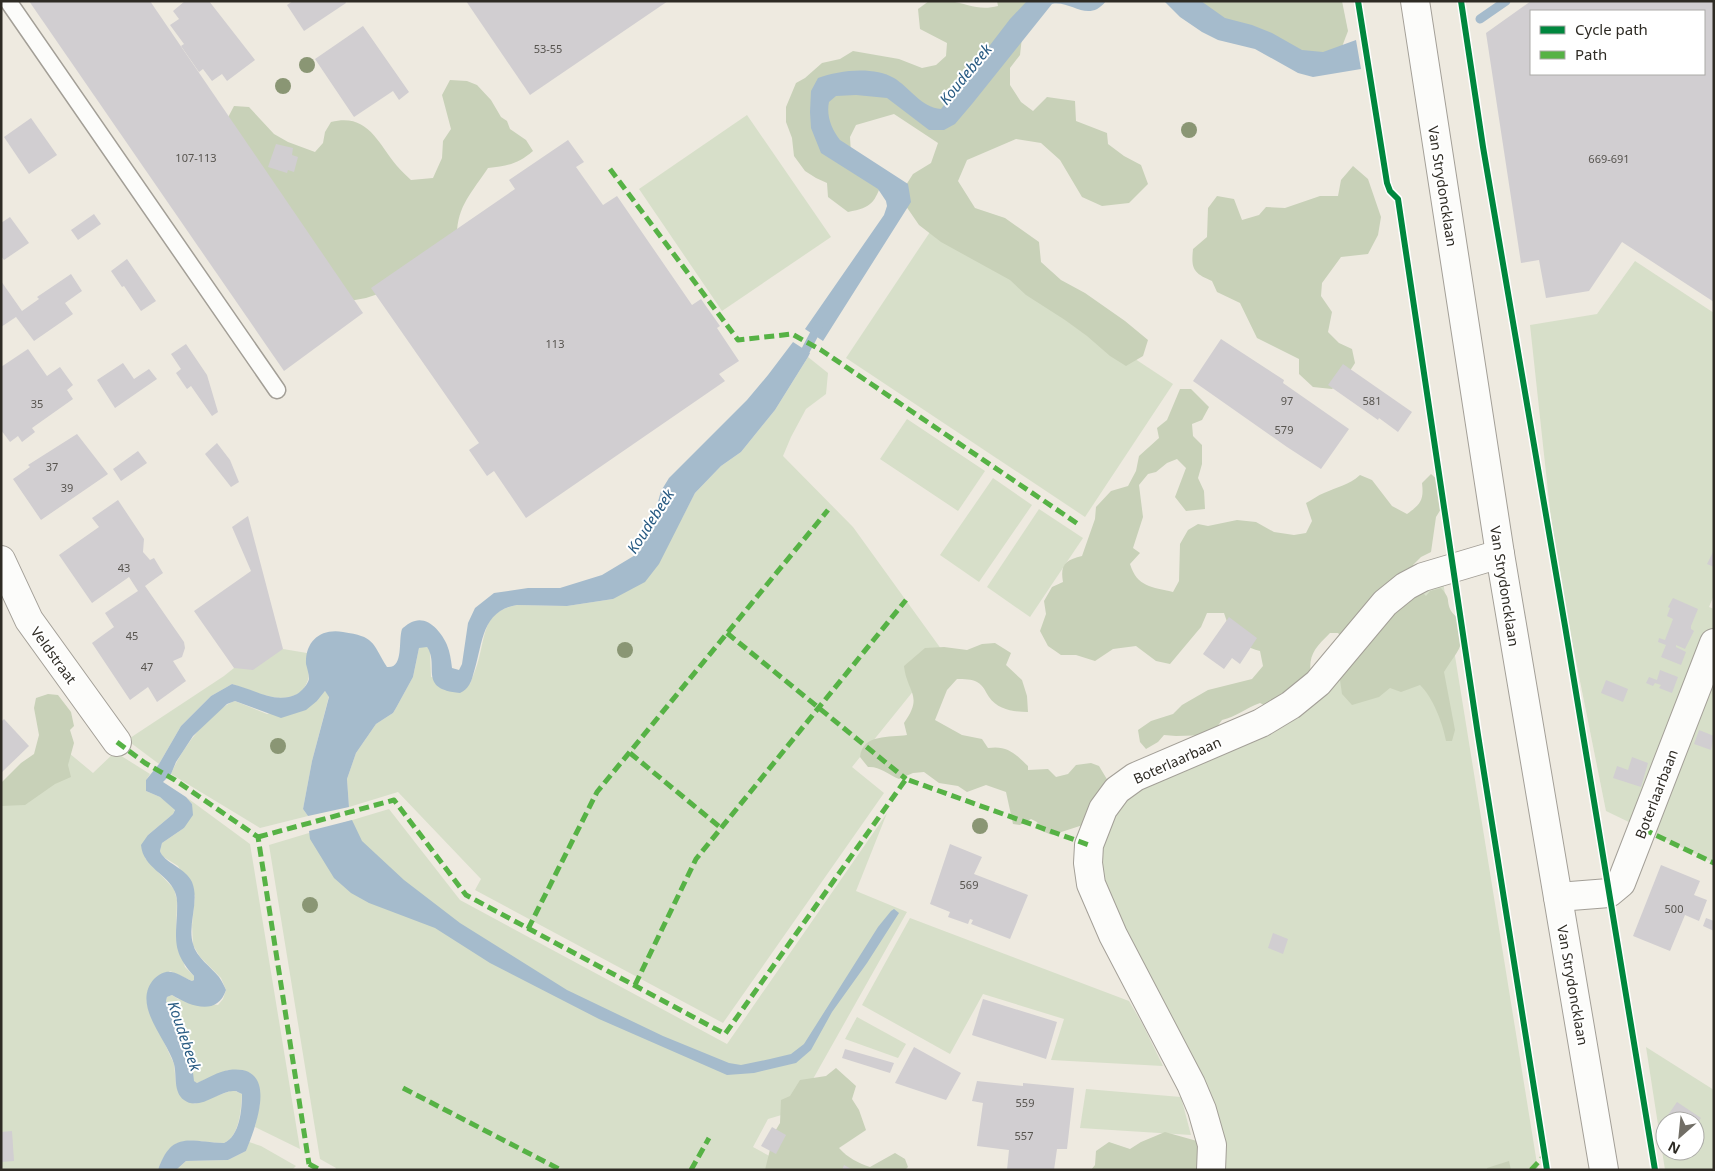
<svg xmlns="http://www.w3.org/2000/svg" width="1715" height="1171" font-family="'Noto Sans',sans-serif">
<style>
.green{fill:#d7dfc9;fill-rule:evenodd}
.forest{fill:#c8d1b8}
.water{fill:#a5bbcc}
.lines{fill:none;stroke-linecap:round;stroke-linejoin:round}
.stream{stroke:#a5bbcc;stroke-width:9}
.building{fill:#d1ced1;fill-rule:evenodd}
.service-casing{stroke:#a39f97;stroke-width:19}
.minor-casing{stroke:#a39f97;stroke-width:30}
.secondary-casing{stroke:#a39f97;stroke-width:30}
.service{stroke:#fcfcfa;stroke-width:16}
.minor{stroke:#fcfcfa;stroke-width:28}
.secondary{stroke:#fcfcfa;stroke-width:28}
.quiet{stroke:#56b245;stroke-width:5;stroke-dasharray:10 5;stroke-linecap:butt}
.cycleway-casing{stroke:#fff;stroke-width:9}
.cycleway{stroke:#00873e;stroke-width:6}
.tree{fill:#8a9674}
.labels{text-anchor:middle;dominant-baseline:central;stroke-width:4;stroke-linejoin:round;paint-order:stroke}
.number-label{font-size:11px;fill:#57544f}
.street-label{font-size:14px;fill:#2e2b24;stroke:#fff}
.water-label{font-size:15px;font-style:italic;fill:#275a82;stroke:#fff}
</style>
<rect width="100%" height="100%" fill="#eeeae0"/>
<g class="green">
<polygon points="747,115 831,237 722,311 639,189"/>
<polygon points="934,226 1173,384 1085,517 846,358"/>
<polygon points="1635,261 1714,313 1714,595 1709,607 1714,609 1714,863 1606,811 1555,556 1530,325 1597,314"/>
<path d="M808 357 828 373 826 394 806 409 791 437 783 456 853 527 944 653 852 767 884 793 723 1023 475 890 481 879 398 792 349 807 347 779 356 753 376 724 393 713 396 708 413 677 419 648 423 646 427 647 430 651 431 677 470 684C473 675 477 667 479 658 486 632 484 611 517 605L567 606 613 599 682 518 695 493 721 466 741 452 775 410Z"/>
<polygon points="907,419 985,471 958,511 880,459"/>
<polygon points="993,478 1032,505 979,582 940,555"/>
<polygon points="1039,509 1083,538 1030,617 987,587"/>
<polygon points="1440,563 1538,1170 1226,1170 1224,1149 1144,970 1101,880 1099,849 1121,803 1136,789 1270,730"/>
<path d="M283 649 307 653C307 661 310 674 308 680 297 713 253 691 232 684L211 696 181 726 159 764 127 740 224 676 234 668Z"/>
<path d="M325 691 329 696 312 761 303 809 308 816 260 828 171 774C180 751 211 709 235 701L267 714 317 701Z"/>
<path d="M57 743 93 773 115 752 150 774 146 780V791L160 797 175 809 173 814 148 835 145 858 174 889 177 900 176 937 185 967 194 976V980L192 981 170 971 147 992 149 1009 174 1064 176 1084 194 1104 233 1090 242 1094C241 1109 240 1136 224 1143 190 1142 172 1131 158 1170H1V796Z"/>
<polygon points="186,797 250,844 300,1149 255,1127 260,1103 228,1070 197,1083 193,1081 192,1064 188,1047 166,1001 167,997 172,995 178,999 218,1005 223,999 226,990 221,978 200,957 193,945 192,925 195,896 178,866 162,856 160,851 162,843 184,828 192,804"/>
<polygon points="389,809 460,900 727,1044 887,813 856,891 907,912 795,1111 768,1119 753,1147 795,1170 335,1170 336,1168 320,1159 269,845"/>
<polygon points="910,918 1129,1001 1143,1025 1163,1066 1051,1060 1064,1019 983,994 950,1054 862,1005"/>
<polygon points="857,1017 906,1044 898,1058 845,1039"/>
<path d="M1646 1047 1714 1090V1170H1665ZM1665 1121H1695V1151H1665Z"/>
<polygon points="1086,1089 1181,1097 1191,1135 1080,1128"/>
<polygon points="249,1142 261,1146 296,1166 292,1170 176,1170 186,1161 228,1160 246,1151"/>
</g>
<g class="forest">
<path d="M929 1C935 1 943 0 950 1 968 4 979 11 998 6L997 1H1050L1022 37 1020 55 1010 68V85L1021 102 1033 111 1047 97 1075 101 1076 121 1107 133 1108 144 1124 156 1141 165 1148 184 1129 203 1102 206 1082 197 1060 160 1041 143 1016 139 967 160 958 181 975 208 1005 218 1039 242 1041 262 1061 280 1085 293 1125 321 1148 340 1143 356 1126 366 1110 356 1087 336 1065 320 1026 295 1010 280 941 242 919 225 899 196 913 174 931 163 938 143 894 114 856 125 850 137 851 154 883 180C874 203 873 207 848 212L828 197 827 183 816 178 805 171 794 156 792 138 786 122V107L796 83 805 78 822 63 840 59 853 51 899 59 922 68 936 65 946 56 947 43 920 29 918 9Z"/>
<polygon points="1166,1 1342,1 1348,31 1340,52 1320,58"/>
<path d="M450 80 467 81 477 85 491 100 501 117 507 121 510 129 526 140 533 151C518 164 507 166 488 168 473 191 457 206 457 235L384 292 366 298 344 302 223 127 234 106 249 107 274 134 288 142 315 152 323 143 325 132 331 122C368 113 377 142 397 166 401 171 406 175 411 180L433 178 442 158 443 141 451 129 442 95Z"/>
<path d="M1353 166 1368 179 1381 217 1378 235 1368 254 1341 257 1322 283 1321 296 1332 312 1328 332 1339 343 1352 349 1355 363 1346 377 1332 389 1313 387 1299 374V359L1257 338 1240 303 1217 292 1212 281C1193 273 1191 269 1193 249L1207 237 1208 208 1217 196 1234 199 1242 220 1259 215 1266 207 1285 208 1320 196H1338L1341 180Z"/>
<path d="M1180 389H1191L1209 407 1202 420 1192 424 1193 436 1202 445V464L1198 478 1204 491 1205 509 1186 511 1175 497 1186 468 1177 459 1167 463 1156 472 1148 474 1139 485 1143 517 1133 548 1140 553 1130 564C1137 587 1152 587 1173 592L1179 581 1180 544 1188 530 1198 524 1208 526 1237 520 1256 522 1274 532 1294 535 1306 533 1312 521 1306 503C1312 500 1318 495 1324 493 1337 487 1349 485 1360 475L1372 480 1392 506 1407 514C1421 504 1424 500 1422 483L1431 474 1440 482 1444 504 1436 517 1431 552 1421 557 1413 565 1420 590 1426 596 1430 591 1441 588C1451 600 1446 597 1450 609 1452 614 1458 617 1460 622 1469 643 1454 655 1444 672L1455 730 1452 741H1446C1443 724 1433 697 1420 685L1401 692 1390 688 1379 697 1352 705 1342 694 1339 673 1347 643 1338 633H1330C1313 650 1307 656 1312 682L1272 709 1260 703C1246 708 1236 717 1222 720L1211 735 1176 736 1164 735 1158 742 1146 749 1140 742 1138 730 1151 721 1173 714 1182 705 1208 690 1252 679 1263 666 1260 651C1235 644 1232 637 1224 613H1207L1201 627 1170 664 1156 661 1136 646 1113 649 1095 661 1076 655H1061L1048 646 1040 631 1046 614 1044 601 1052 587 1063 582C1060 565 1065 560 1082 556L1095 519 1096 507 1111 491 1128 486 1136 471 1139 456 1159 438 1157 428 1167 420Z"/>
<path d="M995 643 1011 653 1006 665 1022 680 1027 696 1028 712C1014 712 998 710 989 697 985 691 984 686 977 682 972 679 964 679 957 679L947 690 935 720 962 735 982 739 988 748C1008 745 1015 754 1028 766V770L1048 769 1056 777 1068 774 1076 765 1091 763 1099 766 1108 781 1086 824 1052 835 1042 831 1037 822 1031 819 1020 825 1013 824 1006 792 986 785 967 792 958 786 939 783 924 772 913 773 899 779C889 775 879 766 868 767L860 757C863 733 890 738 907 735L904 723C924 695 907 693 904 666L925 648 944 647 967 650 982 644Z"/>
<polygon points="48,694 58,695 71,712 74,726 70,730 74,743 68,765 71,777 55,784 25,805 1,806 1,783 21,763 34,754 39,735 34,708 36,698"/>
<path d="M836 1068 856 1086 852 1099 859 1110 866 1130 839 1148C848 1158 858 1163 870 1167L895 1153 905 1159 908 1167 905 1170H765L774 1133 780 1123 781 1100 790 1096 800 1080 826 1076Z"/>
<polygon points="1165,1132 1197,1141 1216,1170 1091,1170 1095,1165 1096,1151 1109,1142 1130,1149 1141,1142"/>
<polygon points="1509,1161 1511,1170 1487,1170 1487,1168"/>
</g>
<g class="water">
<path d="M1027 1H1106C1088 24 1072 0 1052 4L972 104 955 124 944 130H929L887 98 856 95 836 96 829 102C826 116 832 130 840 140L908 184 911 202 823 341 805 329 884 215 887 206 886 201 878 189 821 153 811 128 810 112 811 91 818 78C839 70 874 66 894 78 909 87 922 108 941 109L1010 19Z"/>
<polygon points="1164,1 1201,1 1225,18 1252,25 1272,33 1302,50 1323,52 1356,40 1361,69 1313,77 1298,73 1255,49 1218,40 1202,32 1180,17"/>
<path d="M793 342 810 353 808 357 775 410 741 452 721 466 695 493 659 564 645 582 613 599 567 606 517 605C480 611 483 646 473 675 471 683 468 689 460 693 417 689 440 666 427 647L419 648 413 677 396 708 393 713 376 724 356 753 347 779 349 807 308 816 303 809 312 761 329 697 325 691 317 701 306 710 281 718 235 701 227 704 193 736 176 762 171 774 163 782 186 797 192 804 193 815 184 828 162 843 160 851C164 863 186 868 192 882 200 902 187 924 193 944 196 957 211 967 219 977 222 981 224 986 226 990 217 1017 190 1006 172 995L167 997 166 1001 188 1047 192 1064 194 1081 197 1083C206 1079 219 1071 229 1070 280 1064 256 1126 246 1151L228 1160 186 1161 176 1170H158C172 1130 189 1142 224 1143 240 1136 242 1109 242 1094 239 1093 237 1091 235 1091 221 1089 199 1112 184 1100 173 1092 177 1075 174 1064 167 1039 131 1005 154 979 168 965 177 974 192 981L194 980V976C174 954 175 943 177 915 177 907 178 899 175 892 168 874 143 868 141 845L148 835 173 814 175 810 160 797 146 791V780L159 764 181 726 211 696 232 684C254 689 275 705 297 694 302 691 308 684 309 679 309 674 307 668 306 664 305 641 321 628 343 632 375 637 371 641 387 667 404 669 398 641 402 629 405 626 410 622 415 621 429 617 442 633 447 645 450 652 451 660 452 668L459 670 462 664 468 623 475 608 494 593 528 588H560L602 575 637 554 643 546 654 516 661 491 669 478 747 400 768 375Z"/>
<polygon points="352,820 362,841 404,880 460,923 567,990 663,1036 729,1063 741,1065 770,1059 791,1054 804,1044 878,927 891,911 894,909 899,913 867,963 832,1012 811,1050 796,1063 754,1073 727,1075 599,1019 490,963 435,928 369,903 351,893 334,878 310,839 309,831"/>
</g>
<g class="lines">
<g class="stream">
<polyline points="1480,19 1506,1"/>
<polyline points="801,359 819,325"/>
</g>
</g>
<g class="building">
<polygon points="29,1 150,1 363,313 284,371"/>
<polygon points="185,1 209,1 255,60 227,81 222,74 212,81 203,69 199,72 181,46 184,44 170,25 179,19 173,11"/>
<polygon points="293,1 345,1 346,3 304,31 287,5"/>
<polygon points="466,1 668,1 530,95"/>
<path d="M1531 1H1714V302L1622 242 1589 291 1546 298 1539 260 1521 263 1486 33ZM1531 11H1704V74H1531Z"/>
<polygon points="363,26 409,92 399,100 393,91 354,117 315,59"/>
<polygon points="31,118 57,155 29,174 4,137"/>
<polygon points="568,140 584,162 576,167 603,205 617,196 692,305 701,299 720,326 717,328 739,361 719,374 725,381 526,518 494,471 487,476 469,450 479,443 371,288 515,189 509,180"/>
<polygon points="276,144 293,148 292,155 298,157 294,172 288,170 287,173 268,167"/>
<polygon points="94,214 101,224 78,240 71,230"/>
<polygon points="10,217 29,243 4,260 1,256 1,223"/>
<polygon points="127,259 156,301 141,311 124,286 122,287 111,271"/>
<polygon points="71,274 82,291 65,303 73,314 34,341 16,317 1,327 1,281 22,311 39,299 37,297"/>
<polygon points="1221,339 1284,380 1283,383 1349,429 1321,469 1287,447 1193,381"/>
<polygon points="186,344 207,375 218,412 212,416 191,386 187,389 176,373 181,369 171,354"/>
<polygon points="28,349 47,376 60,367 73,385 67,390 73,399 32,428 35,432 22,442 18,436 10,442 1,430 1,367"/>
<polygon points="123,363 134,379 149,369 157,379 115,408 97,380"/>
<polygon points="1343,364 1412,412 1398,432 1379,418 1378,420 1328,385"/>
<polygon points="77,434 108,474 41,520 13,479 30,467 28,465"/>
<polygon points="217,443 230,460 239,482 231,487 205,454"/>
<polygon points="138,451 147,463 121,481 113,469"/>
<polygon points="118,500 144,539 143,552 150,560 154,558 163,573 145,586 184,642 185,648 182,657 173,661 186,681 157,702 148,687 130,700 92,643 114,627 105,613 138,591 129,577 92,603 59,555 99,527 92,518"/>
<polygon points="248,516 283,649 253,670 234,668 194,611 251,571 232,527"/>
<polygon points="1714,550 1714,567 1707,564"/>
<polygon points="1673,598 1698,609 1691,626 1691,629 1694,631 1685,649 1676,645 1676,647 1686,652 1681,665 1661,657 1666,645 1658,642 1659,638 1665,640 1673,619 1667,616 1670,608 1668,607"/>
<polygon points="1229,617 1257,638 1240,664 1232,658 1224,669 1203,654"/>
<polygon points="1660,670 1678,677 1672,693 1659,688 1661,685 1655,683 1653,686 1646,683 1649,677 1657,680"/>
<polygon points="1606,680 1628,689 1623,702 1601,693"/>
<polygon points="4,719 29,746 1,773 1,722"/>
<polygon points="1699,730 1714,736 1711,750 1694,744"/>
<polygon points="1632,757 1648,763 1641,787 1613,778 1617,766 1628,770"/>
<polygon points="950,844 982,857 974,874 1028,895 1010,939 971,924 973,920 970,919 968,924 948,917 950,912 930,904"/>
<polygon points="1661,865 1700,881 1694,895 1707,900 1699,921 1685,915 1670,951 1633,936"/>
<polygon points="1706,918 1714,921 1714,931 1703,926"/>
<polygon points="1273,933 1288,939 1283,954 1268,948"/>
<polygon points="983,999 1057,1022 1046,1059 972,1035"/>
<polygon points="914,1047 961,1073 946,1100 895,1083"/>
<polygon points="845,1049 894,1063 890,1073 842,1058"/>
<polygon points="977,1081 1023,1086 1023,1083 1074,1088 1067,1149 1057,1149 1054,1170 1007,1170 1009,1150 977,1146 983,1103 972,1101"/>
<polygon points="1677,1102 1701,1118 1695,1126 1695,1121 1677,1121 1668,1115"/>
<polygon points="772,1127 786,1135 776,1154 761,1146"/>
<polygon points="12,1131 14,1161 1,1162 1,1132"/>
<polygon points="844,1165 853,1170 842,1170"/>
</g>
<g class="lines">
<defs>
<polyline id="service" points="8,1 277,390"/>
<g id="minor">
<polyline points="1,560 29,620 117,742"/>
<polyline points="1558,897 1609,893 1621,883 1714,643"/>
<polyline points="1211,1170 1212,1145 1202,1110 1191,1084 1113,935 1091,884 1088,863 1089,845 1103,809 1117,790 1135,777 1261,723 1291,705 1318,683 1385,603 1406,586 1423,577 1500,554"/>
</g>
<polyline id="secondary" points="1415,1 1500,554 1604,1170"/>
</defs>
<use href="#service" class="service-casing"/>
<use href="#minor" class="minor-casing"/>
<use href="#secondary" class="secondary-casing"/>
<use href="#service" class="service"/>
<use href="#minor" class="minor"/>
<use href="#secondary" class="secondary"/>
<g class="quiet">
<polyline points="610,169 738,340 792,334 821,350 1078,524"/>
<polyline points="727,633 906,779"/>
<polyline points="117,742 145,763 175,780 258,837 309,1164"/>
<polyline points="630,753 721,828"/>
<polyline points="1643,829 1714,863"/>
<polyline points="258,837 394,800 466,895 725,1034 906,779 1089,845"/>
<polyline points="528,929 597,792 828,510"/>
<polyline points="635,985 696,859 906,600"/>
<polyline points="403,1088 561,1170"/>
<polyline points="309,1164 320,1170"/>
<polyline points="691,1170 709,1138"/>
<polyline points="1531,1170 1544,1156"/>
</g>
<defs>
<g id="cycleway">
<polyline points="1358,1 1387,183 1390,191 1398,199 1478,735 1547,1170"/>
<polyline points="1461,1 1483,147 1565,626 1655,1170"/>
</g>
</defs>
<use href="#cycleway" class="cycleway-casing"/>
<use href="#cycleway" class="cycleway"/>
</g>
<g class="tree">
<circle cx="307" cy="65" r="8"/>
<circle cx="283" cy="86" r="8"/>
<circle cx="1189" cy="130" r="8"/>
<circle cx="625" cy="650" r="8"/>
<circle cx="278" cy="746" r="8"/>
<circle cx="980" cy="826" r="8"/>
<circle cx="310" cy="905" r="8"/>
</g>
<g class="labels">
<g class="number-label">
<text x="548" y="48">53-55</text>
<text x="196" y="157">107-113</text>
<text x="1609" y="158">669-691</text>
<text x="555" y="343">113</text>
<text x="1287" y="400">97</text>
<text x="1372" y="400">581</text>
<text x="37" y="403">35</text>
<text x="1284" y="429">579</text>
<text x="52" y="466">37</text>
<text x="67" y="487">39</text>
<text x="124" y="567">43</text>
<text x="132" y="635">45</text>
<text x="147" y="666">47</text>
<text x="969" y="884">569</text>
<text x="1674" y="908">500</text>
<text x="1025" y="1102">559</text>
<text x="1024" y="1135">557</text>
</g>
<g class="street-label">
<text transform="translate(1443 186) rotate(81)">Van Strydoncklaan</text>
<text transform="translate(1505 586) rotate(81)">Van Strydoncklaan</text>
<text transform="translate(54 655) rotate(54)">Veldstraat</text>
<text transform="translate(1177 760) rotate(-24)">Boterlaarbaan</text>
<text transform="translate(1656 794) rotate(-69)">Boterlaarbaan</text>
<text transform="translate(1573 985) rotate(80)">Van Strydoncklaan</text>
</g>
<g class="water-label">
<text transform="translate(965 74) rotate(-51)">Koudebeek</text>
<text transform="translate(650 521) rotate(-57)">Koudebeek</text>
<text transform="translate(185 1036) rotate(71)">Koudebeek</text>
</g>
</g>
<rect width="1715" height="1171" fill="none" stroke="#2e2b24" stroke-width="5"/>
<rect x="1530" y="10" width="175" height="65" fill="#ffffff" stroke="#abaaa7"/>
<rect x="1540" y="26" width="25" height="8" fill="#00873e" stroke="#abaaa7"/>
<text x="1575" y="35" font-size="15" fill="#2e2b24">Cycle path</text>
<rect x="1540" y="51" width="25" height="8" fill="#56b245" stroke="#abaaa7"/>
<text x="1575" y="60" font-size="15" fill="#2e2b24">Path</text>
<g transform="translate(1680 1136) rotate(207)"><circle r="24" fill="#ffffff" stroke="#abaaa7"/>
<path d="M0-4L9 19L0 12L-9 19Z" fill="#716e66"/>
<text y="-8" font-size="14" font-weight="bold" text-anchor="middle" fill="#2e2b24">N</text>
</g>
</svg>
